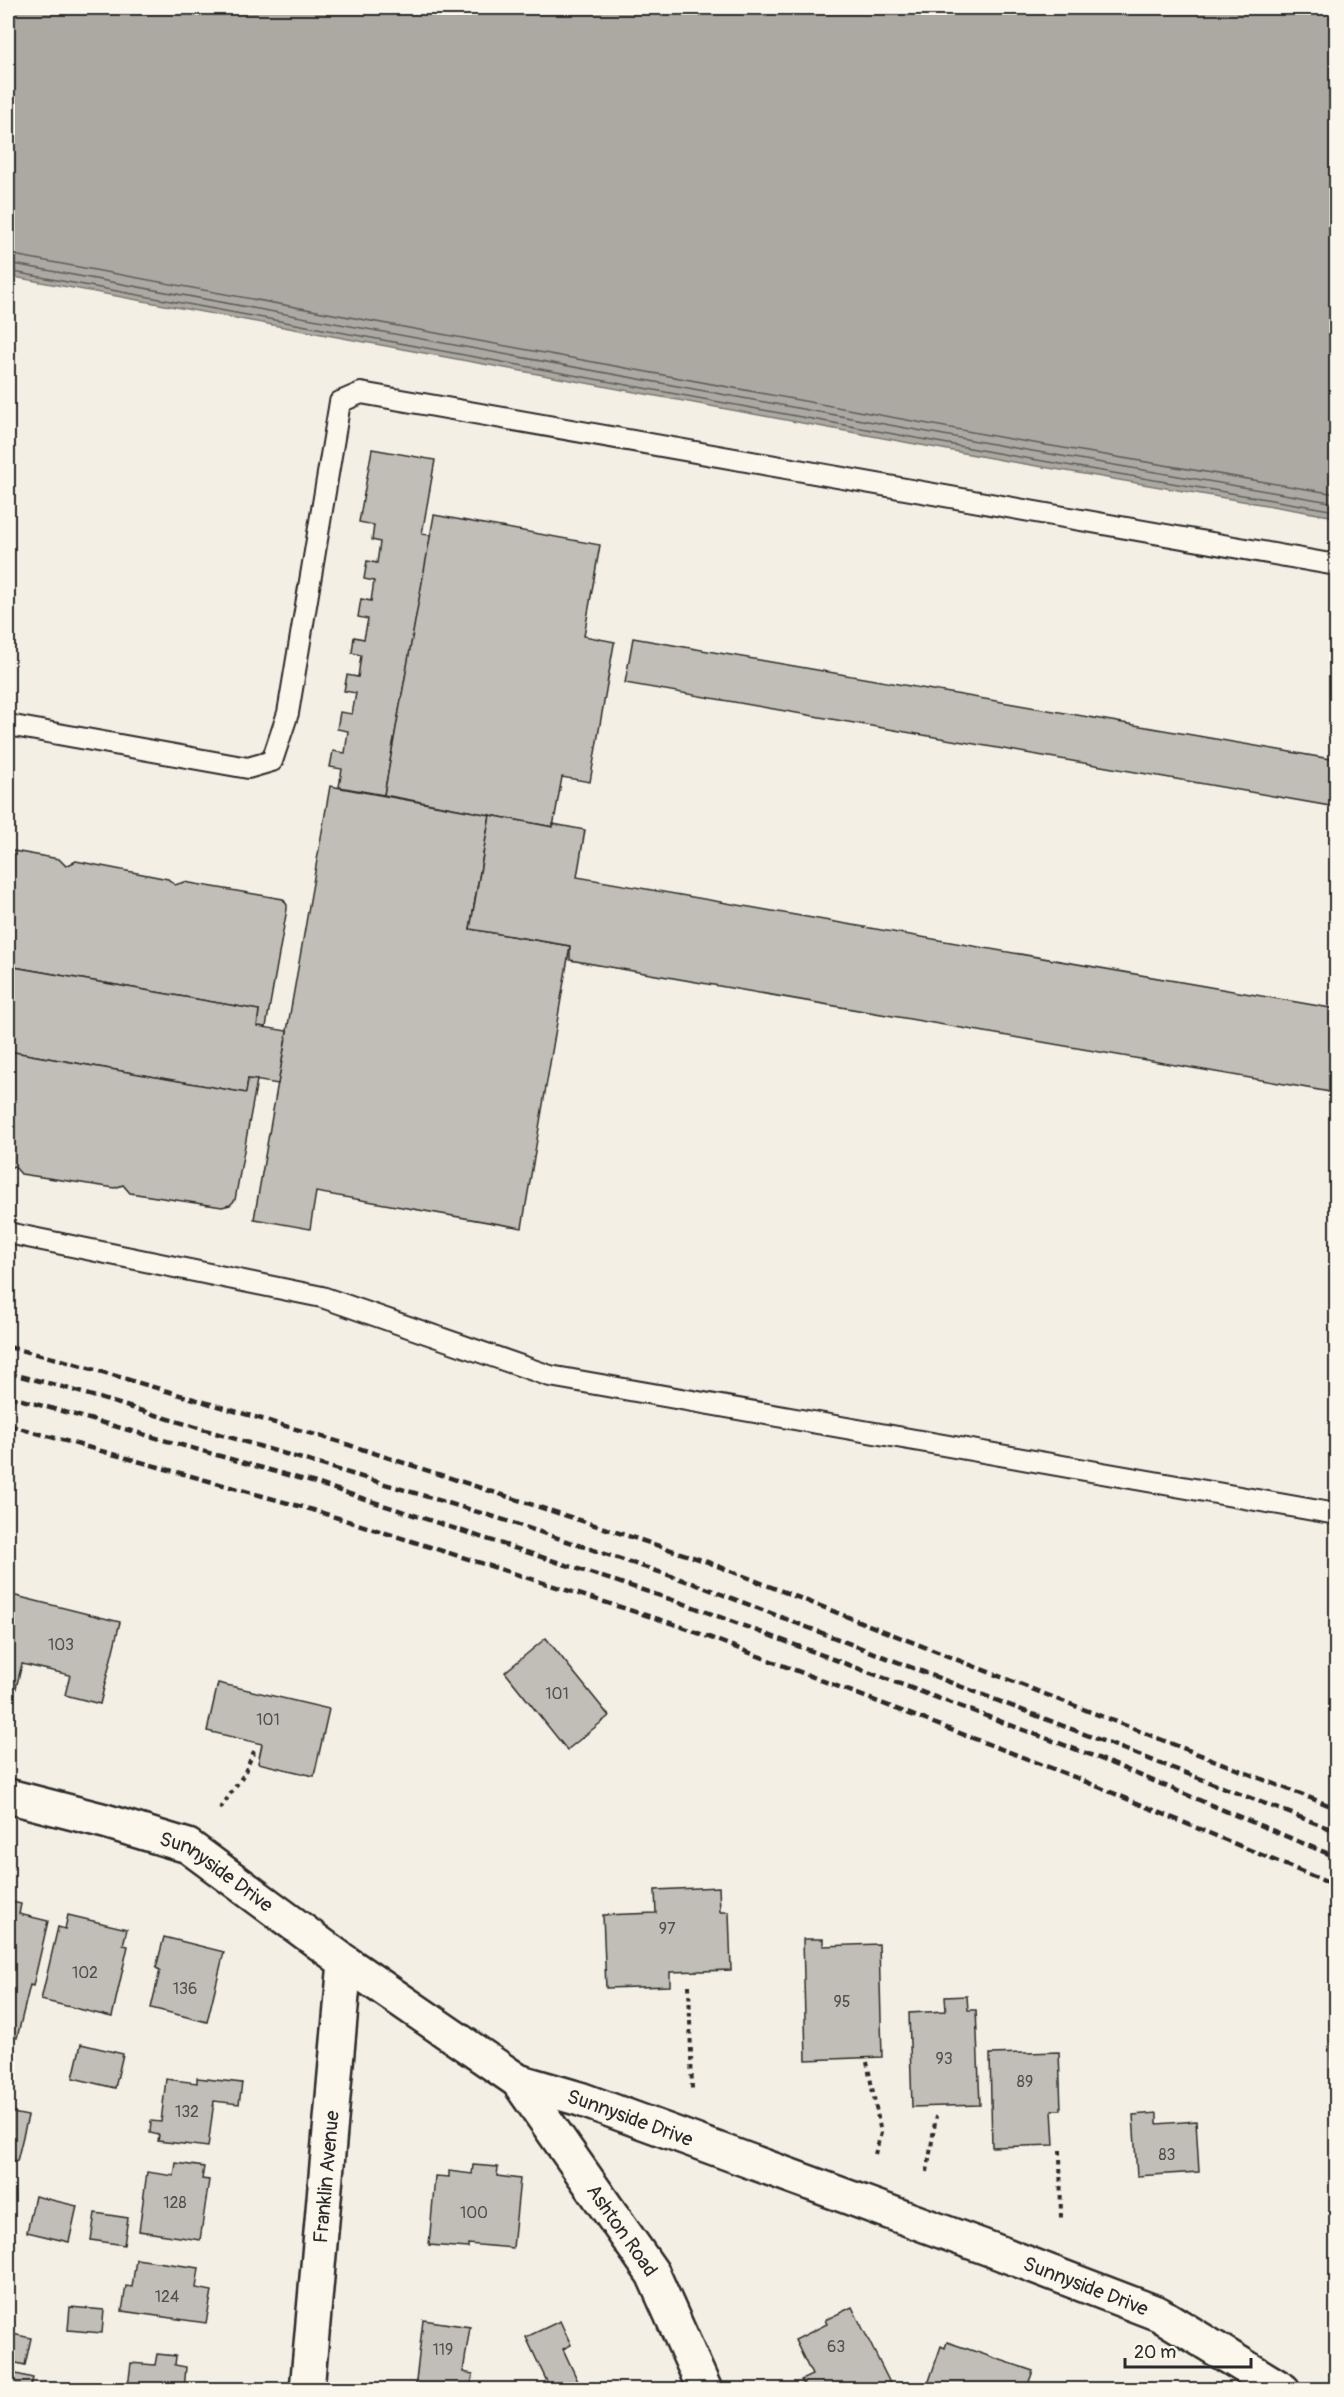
<svg xmlns="http://www.w3.org/2000/svg" width="1344" height="2397" font-family="Pangolin,sans-serif">
<style>
.water{fill:#aca9a2;stroke:#787772;stroke-width:1.5}
.lines{fill:none;stroke-linecap:round;stroke-linejoin:round}
.shore{stroke:#5f5d5b;stroke-width:1.5}
.building{fill:#c0beb6;stroke:#2b2b2b;stroke-width:1.5}
.service-casing{stroke:#2b2b2b;stroke-width:24}
.minor-casing{stroke:#2b2b2b;stroke-width:38}
.tertiary-casing{stroke:#2b2b2b;stroke-width:38}
.path{stroke:#2b2b2b;stroke-width:4;stroke-dasharray:4.5 4.5;stroke-linecap:butt}
.service{stroke:#fbf7ec;stroke-width:20}
.minor{stroke:#fbf7ec;stroke-width:33}
.tertiary{stroke:#fbf7ec;stroke-width:33}
.rail{stroke:#2b2b2b;stroke-width:4.5;stroke-dasharray:9 4.5;stroke-linecap:butt}
.labels{text-anchor:middle;dominant-baseline:central;stroke-width:4.5;stroke-linejoin:round;paint-order:stroke}
.number-label{font-size:16px;fill:#50504e}
.street-label{font-size:20px;fill:#2b2b2b;stroke:#fbf7ec}
</style>
<rect width="100%" height="100%" fill="#f3efe4"/>
<filter id="ink" filterUnits="userSpaceOnUse"><feTurbulence type="fractalNoise" baseFrequency=".0167" numOctaves="2"/><feDisplacementMap in="SourceGraphic" scale="12" xChannelSelector="R" yChannelSelector="G"/><feConvolveMatrix kernelMatrix="1 2 1 2 8 2 1 2 1" color-interpolation-filters="sRGB"/></filter>
<g filter="url(#ink)">
<polygon class="water" points="8,8 1336,8 1336,517 1007,461 8,276"/>
<g class="lines">
<g class="shore">
<polyline points="8,254 1010,439 1336,494"/>
<polyline points="8,263 1009,447 1336,503"/>
<polyline points="8,271 1008,455 1336,511"/>
</g>
</g>
<g class="building">
<polygon points="372,449 435,460 422,534 431,535 384,795 339,787 342,769 330,767 333,751 345,753 348,731 337,729 340,712 352,714 356,693 344,691 347,675 358,677 361,655 352,653 354,637 364,639 368,619 358,617 361,599 371,601 374,581 364,579 367,561 377,563 380,542 372,540 374,525 359,522"/>
<polygon points="434,515 600,545 584,636 615,642 614,644 590,782 562,777 553,827 384,795"/>
<polygon points="633,638 1336,760 1336,807 625,683"/>
<polygon points="330,786 490,815 470,929 570,946 522,1228 316,1192 310,1229 254,1219"/>
<polygon points="490,815 553,827 553,824 585,830 577,877 1336,1009 1336,1093 570,960 570,946 470,929"/>
<polygon points="8,850 59,859 66,866 76,861 168,879 175,885 184,882 283,899 287,905 287,909 266,1027 257,1026 259,1010 8,966"/>
<polygon points="8,966 259,1010 257,1026 287,1031 278,1084 248,1079 246,1093 8,1051"/>
<polygon points="8,1051 246,1093 248,1079 257,1080 235,1200 230,1205 222,1207 130,1193 123,1185 115,1188 21,1174 14,1166 8,1169"/>
<polygon points="8,1594 120,1622 100,1704 65,1695 70,1675 22,1664 10,1712 8,1711"/>
<polygon points="546,1638 609,1716 567,1750 505,1672"/>
<polygon points="218,1683 329,1709 314,1776 258,1763 262,1744 207,1731"/>
<polygon points="719,1887 720,1912 729,1912 731,1970 670,1972 670,1986 606,1988 603,1915 656,1913 655,1890"/>
<polygon points="8,1901 21,1904 19,1914 48,1921 33,1986 30,1985 17,2038 8,2035"/>
<polygon points="68,1915 127,1929 123,1945 128,1946 112,2017 41,2000 58,1927 65,1929"/>
<polygon points="164,1937 224,1952 207,2022 151,2008 160,1970 156,1968"/>
<polygon points="803,1939 823,1939 823,1946 879,1944 882,2057 806,2060"/>
<polygon points="967,1996 968,2010 976,2010 980,2105 912,2107 909,2013 946,2011 945,1997"/>
<polygon points="1336,2040 1336,2103 1332,2103 1331,2041"/>
<polygon points="81,2044 123,2054 115,2088 73,2078"/>
<polygon points="1059,2052 1061,2110 1052,2110 1054,2145 992,2147 990,2054"/>
<polygon points="197,2078 242,2083 239,2104 214,2101 208,2147 158,2141 159,2135 150,2133 151,2121 161,2122 166,2079 197,2083"/>
<polygon points="8,2112 28,2116 17,2161 8,2159"/>
<polygon points="1157,2113 1157,2124 1196,2121 1199,2172 1137,2176 1133,2115"/>
<polygon points="176,2163 204,2167 202,2179 209,2180 200,2240 139,2231 147,2172 174,2176"/>
<polygon points="473,2165 498,2167 497,2176 520,2179 513,2248 468,2244 468,2248 429,2245 435,2176 449,2177 449,2171 472,2174"/>
<polygon points="35,2196 77,2206 69,2242 27,2232"/>
<polygon points="95,2213 128,2218 124,2245 91,2240"/>
<polygon points="136,2259 199,2268 196,2288 212,2291 206,2323 122,2311 126,2286 132,2287"/>
<polygon points="70,2307 104,2310 102,2333 68,2330"/>
<polygon points="852,2307 893,2389 806,2390 801,2380 812,2375 795,2340 827,2324 825,2320"/>
<polygon points="423,2320 470,2327 463,2372 473,2374 470,2390 415,2390"/>
<polygon points="560,2321 571,2345 563,2349 582,2390 542,2390 549,2386 526,2337"/>
<polygon points="8,2333 31,2338 25,2365 8,2361"/>
<polygon points="947,2342 1033,2371 1026,2390 926,2390 941,2346 945,2348"/>
<polygon points="157,2354 176,2356 175,2365 186,2367 184,2390 115,2390 115,2386 128,2387 131,2363 155,2365"/>
<polygon points="8,2372 33,2378 30,2390 8,2390"/>
</g>
<g class="lines">
<defs>
<g id="service">
<polyline points="8,725 248,768 272,761 288,713 340,402 361,393 1336,565"/>
<polyline points="8,1233 322,1297 550,1376 1336,1514"/>
</g>
<g id="minor">
<path id="s1" d="M518 2081 653 2274 705 2390"/>
<path id="s2" d="M307 2390 345 1962"/>
</g>
<g id="tertiary">
<path id="s3" d="M8 1796 105 1821 188 1846 345 1962 518 2081 580 2099 990 2249 1159 2314 1283 2390"/>
</g>
</defs>
<use href="#service" class="service-casing"/>
<use href="#minor" class="minor-casing"/>
<use href="#tertiary" class="tertiary-casing"/>
<g class="path">
<polyline points="220,1809 244,1774 255,1749"/>
<polyline points="689,1985 692,2089"/>
<polyline points="867,2062 881,2133 875,2154"/>
<polyline points="1060,2150 1061,2221"/>
<polyline points="927,2172 936,2116"/>
</g>
<use href="#service" class="service"/>
<use href="#minor" class="minor"/>
<use href="#tertiary" class="tertiary"/>
<g class="rail">
<polyline points="8,1347 65,1361 343,1443 705,1561 1336,1808"/>
<polyline points="8,1373 56,1385 498,1518 695,1584 1336,1831"/>
<polyline points="8,1396 319,1484 685,1604 1091,1755 1336,1857"/>
<polyline points="8,1425 313,1510 677,1625 1077,1778 1336,1886"/>
</g>
</g>
</g>
<g class="labels">
<g class="number-label">
<text x="61" y="1645">103</text>
<text x="557" y="1694">101</text>
<text x="268" y="1720">101</text>
<text x="667" y="1929">97</text>
<text x="85" y="1973">102</text>
<text x="185" y="1989">136</text>
<text x="842" y="2002">95</text>
<text x="944" y="2059">93</text>
<text x="1025" y="2082">89</text>
<text x="187" y="2112">132</text>
<text x="1167" y="2155">83</text>
<text x="175" y="2203">128</text>
<text x="474" y="2213">100</text>
<text x="167" y="2297">124</text>
<text x="836" y="2347">63</text>
<text x="443" y="2350">119</text>
</g>
<g class="street-label">
<text stroke="none"><textPath href="#s3" startOffset="224">Sunnyside Drive</textPath></text>
<text stroke="none"><textPath href="#s3" startOffset="710">Sunnyside Drive</textPath></text>
<text stroke="none"><textPath href="#s2" startOffset="214">Franklin Avenue</textPath></text>
<text stroke="none"><textPath href="#s1" startOffset="182">Ashton Road</textPath></text>
<text stroke="none"><textPath href="#s3" startOffset="1196">Sunnyside Drive</textPath></text>
</g>
</g>
<rect width="1344" height="2397" fill="none" stroke="#fbf7ec" stroke-width="30"/>
<rect x="15" y="15" width="1314" height="2367" fill="none" stroke="#2b2b2b" stroke-width="2" filter="url(#ink)"/>
<path d="M1125 2358v9h126v-9" fill="none" stroke="#2b2b2b" stroke-width="3"/>
<text x="1134" y="2358" font-size="18" fill="#2b2b2b" stroke="#fbf7ec" stroke-width="4.5" paint-order="stroke">20 m</text>
</svg>
